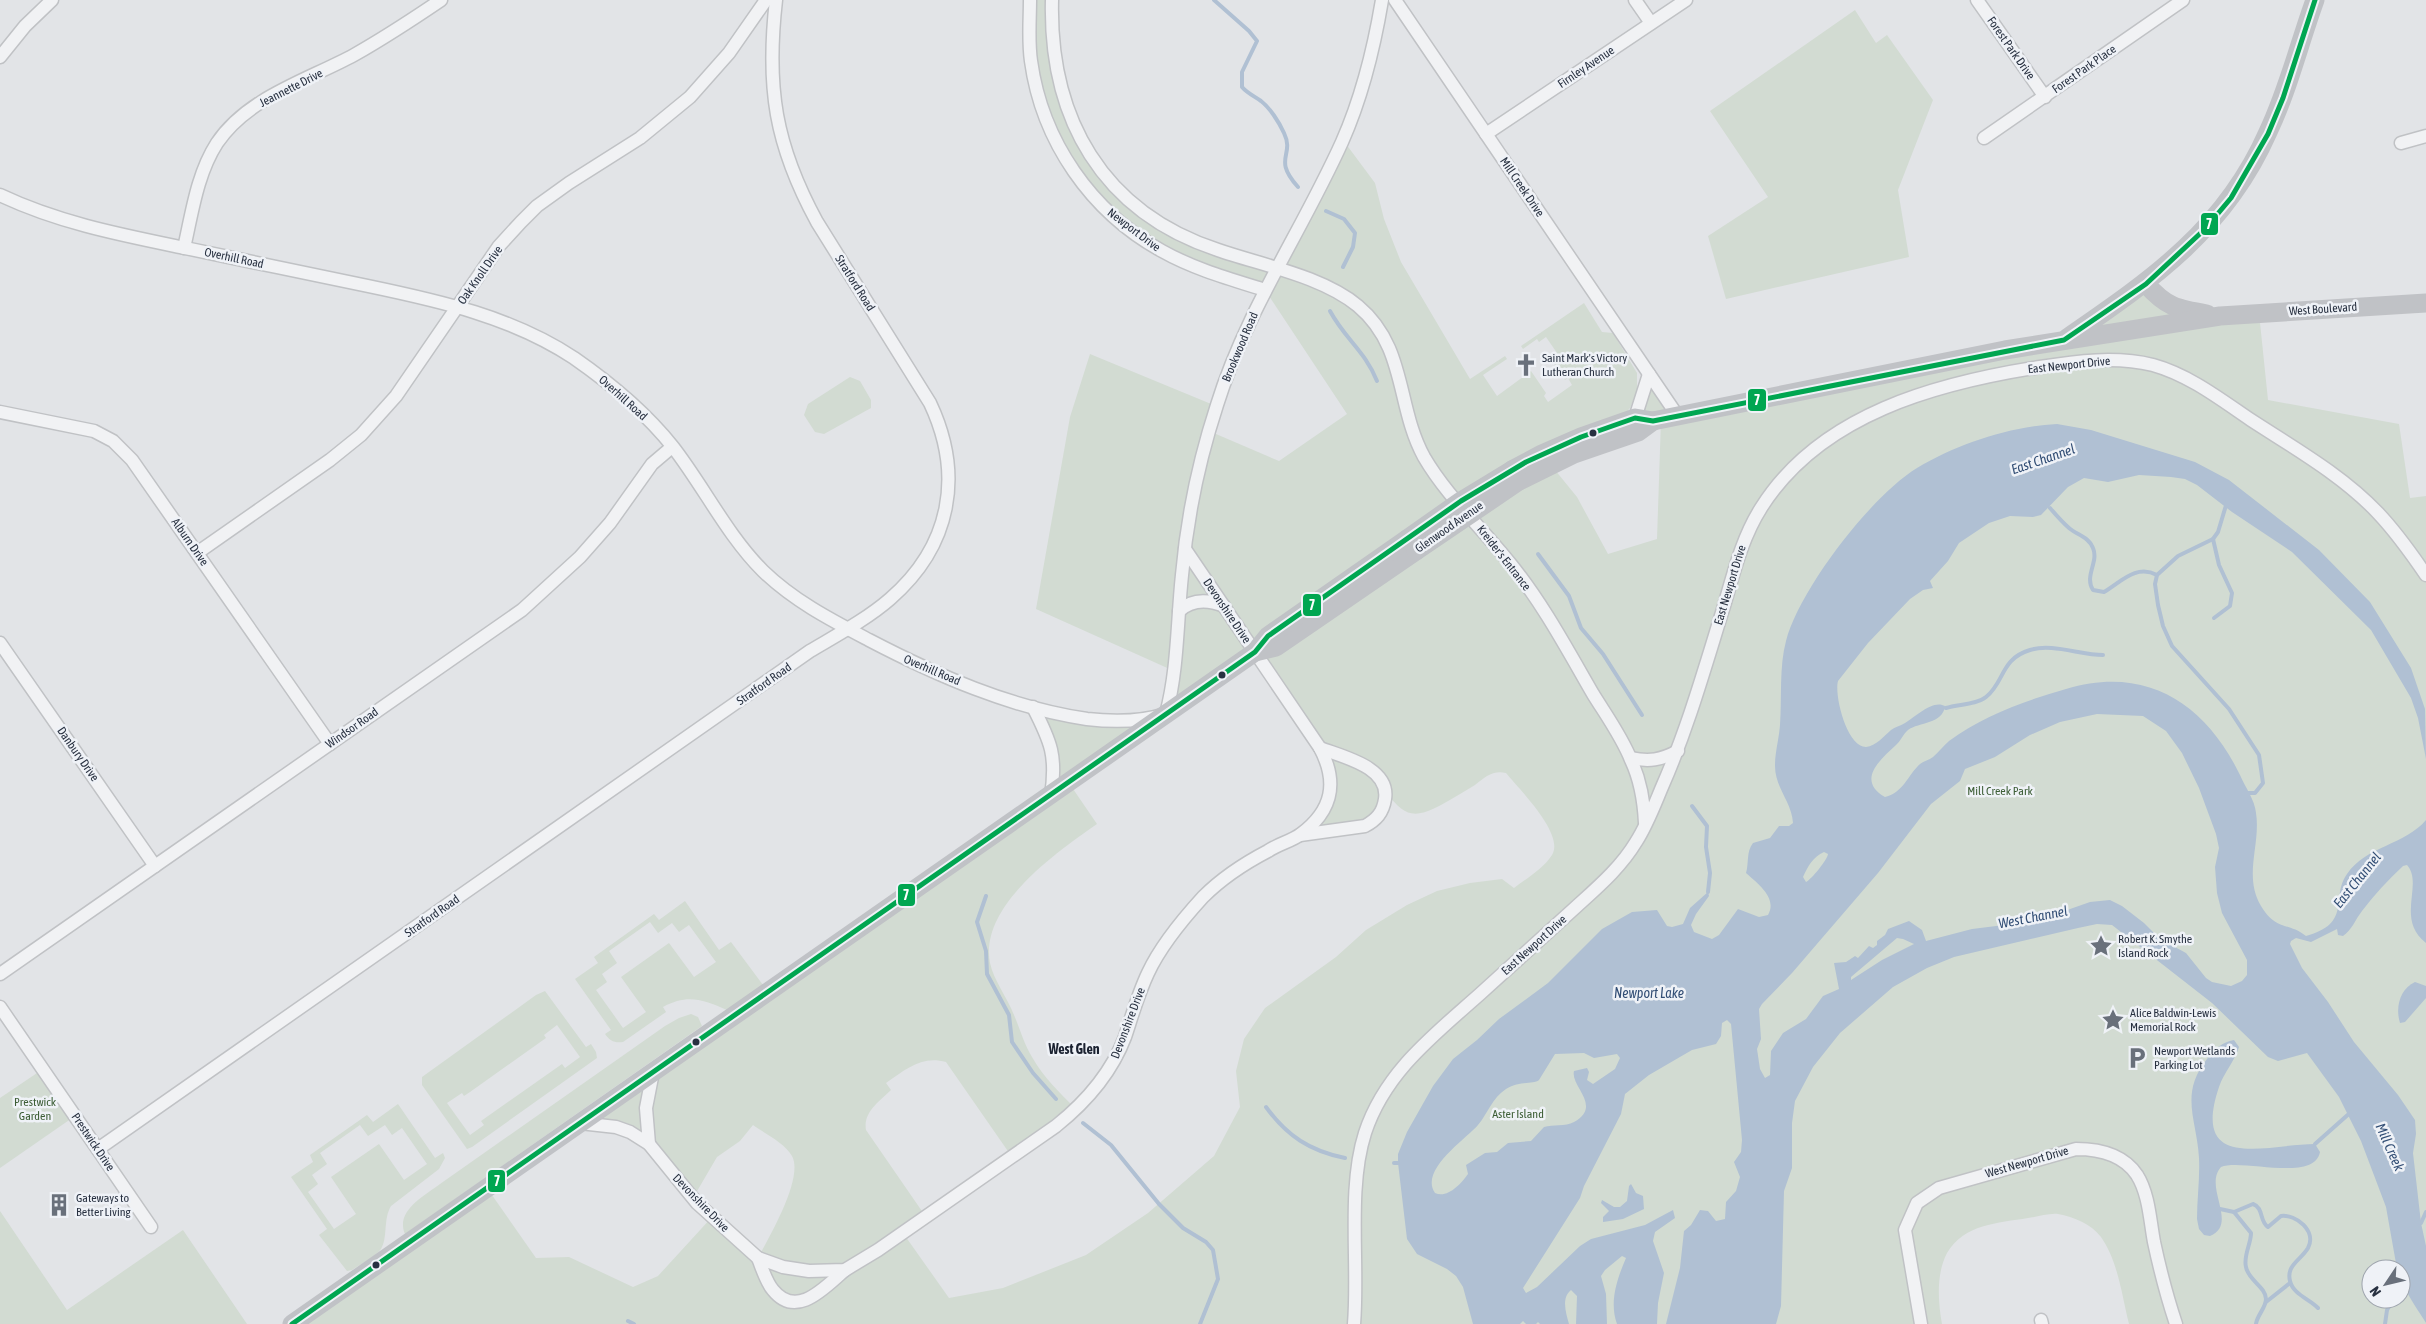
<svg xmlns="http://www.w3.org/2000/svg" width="2426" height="1324" font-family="'Asap Condensed',sans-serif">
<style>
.green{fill:#d2dbd2;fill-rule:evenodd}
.water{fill:#b0c0d3;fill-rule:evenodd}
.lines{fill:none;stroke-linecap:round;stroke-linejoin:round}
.stream{stroke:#b0c0d3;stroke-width:4}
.street-casing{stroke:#c0c2c5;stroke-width:15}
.street{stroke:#f1f2f4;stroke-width:12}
.secondary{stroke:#c0c2c6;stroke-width:19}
.secondary-bridge{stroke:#c0c2c6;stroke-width:19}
.bus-1-casing{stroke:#eff2f7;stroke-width:9}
.bus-1{stroke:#00a651;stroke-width:5}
.bus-dot{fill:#283141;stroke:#eff2f7;stroke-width:2}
.labels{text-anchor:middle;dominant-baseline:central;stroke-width:5;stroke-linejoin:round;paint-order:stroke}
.street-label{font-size:12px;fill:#283141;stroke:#eff2f7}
.poi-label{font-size:12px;fill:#283141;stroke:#eff2f7;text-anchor:start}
.park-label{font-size:12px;fill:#3c5d35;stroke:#eff2f7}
.water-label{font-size:14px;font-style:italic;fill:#324e75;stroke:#eff2f7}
.neighbourhood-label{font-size:14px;font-weight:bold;fill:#1b2231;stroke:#eff2f7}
.line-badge{stroke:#eff2f7;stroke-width:2}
.badge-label{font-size:14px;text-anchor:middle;font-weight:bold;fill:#fff}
</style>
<rect width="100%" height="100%" fill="#e2e4e7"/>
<g class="green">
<path d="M1030 0H1051L1053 52 1088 152 1165 226 1277 266 1343 140 1375 183 1384 219 1401 262 1470 379 1505 356 1507 359 1483 375 1497 396 1531 371 1546 393 1544 396 1548 402 1572 385 1568 378 1565 380 1550 358 1557 353 1546 337 1539 342 1537 339 1523 349 1521 346 1584 303 1602 332 1613 333 1637 373V392L1630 408 1626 413 1542 454 1577 497 1608 554 1657 539 1661 420 1635 418 1649 374 1677 415 2064 340 2146 284 2178 308 2259 313 2268 400 2399 424 2410 498 2426 496V1324H2129C2122 1296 2118 1261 2101 1237 2091 1224 2074 1217 2058 1214 2049 1213 2037 1217 2028 1218 1998 1223 1964 1224 1947 1253 1936 1274 1938 1302 1942 1324H292L487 1188 536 1258 569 1257 633 1287 658 1276 712 1217 758 1258C769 1237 804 1178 792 1156 785 1143 764 1133 753 1125L740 1141 717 1157 693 1198 649 1144 580 1123 1050 796 1053 778 1033 707 1070 716 1166 714 1174 671 1036 609 1070 417 1090 354 1216 406 1209 431 1279 461 1347 414 1265 290 1181 260 1090 192 1039 96ZM1255 652 1331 773 1318 818 1300 835 1374 821 1386 792C1405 817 1414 819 1441 805 1453 798 1464 792 1475 785 1485 777 1493 770 1506 773 1519 789 1565 834 1552 855 1543 869 1527 878 1514 888L1502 879 1470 883 1437 891 1407 905 1366 930 1336 957 1265 1008 1244 1039 1236 1071 1240 1107 1214 1156 1148 1213 1086 1255 1003 1288 949 1298 903 1233 926 1217 866 1130C863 1112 879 1102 891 1090L886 1083C906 1069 922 1055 946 1062L1012 1157 1076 1109C1060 1093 1043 1077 1032 1057 1024 1044 1020 1029 1014 1015 1007 997 994 981 990 963 979 906 1057 852 1097 824L1069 783ZM2371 1269H2401V1299H2371Z"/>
<polygon points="1855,10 1876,43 1887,35 1933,100 1898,190 1909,257 1726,299 1708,236 1768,197 1710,111"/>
<polygon points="850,377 860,381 871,400 871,408 824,434 815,432 804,415 808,404"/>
<path d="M685 901 719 950 731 942 763 985 727 1010C702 999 687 994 663 1007L666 1012 623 1042C614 1043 610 1041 605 1034L611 1030 575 979 598 963 594 957 654 914 659 920ZM650 922 658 933 672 923 679 932 689 925 716 962 694 977 669 943 621 977 646 1012 623 1028 596 990 607 982 602 974 617 963 609 951Z"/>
<path d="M545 991 586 1047 591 1044 596 1052 597 1058 472 1147 467 1149 422 1085V1077L536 995ZM557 1025 580 1057 565 1068 562 1064 481 1121 484 1125 470 1135 447 1103 462 1093 464 1096 470 1092 546 1038 544 1035Z"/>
<path d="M691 1014 698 1017 702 1026 405 1234C395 1211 424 1196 440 1184L665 1026 679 1018Z"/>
<polygon points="43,1069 75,1116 0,1168 0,1098"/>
<path d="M398 1104 435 1158 443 1153 445 1158 439 1169 391 1206C383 1219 388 1238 381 1249 375 1257 361 1264 352 1270L347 1271 319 1235 327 1229 291 1177 313 1162 310 1155 367 1115 373 1122ZM360 1125 368 1136 385 1125 392 1135 402 1128 427 1164 404 1180 379 1144 331 1177 356 1214 334 1229 308 1192 318 1184 312 1175 327 1164 320 1153Z"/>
<polygon points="0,1211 67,1310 183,1230 247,1324 0,1324"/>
</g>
<g class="water">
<path d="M2057 424 2091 430 2195 462 2229 480 2319 550 2370 602 2411 668 2425 709 2426 759 2418 718 2411 698 2371 630 2292 552 2232 512 2197 485 2185 479 2171 477 2139 475 2108 482 2084 478 2068 487 2041 515 2033 517 2010 516 1989 523 1959 543 1948 561 1930 581 1933 588 1923 590 1910 599 1868 643 1838 681C1834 695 1847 747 1866 747 1876 746 1884 736 1891 730 1895 727 1900 726 1905 723 1915 717 1933 699 1945 706 1943 724 1919 722 1908 730 1903 734 1901 741 1896 745 1880 760 1856 780 1885 797 1904 792 1907 776 1920 764 1924 761 1929 760 1933 757 1939 752 1943 746 1949 741 1982 716 2027 700 2066 689 2146 665 2205 703 2240 775 2245 787 2255 800 2256 813 2261 844 2243 876 2261 906 2276 931 2288 922 2306 936 2353 923 2330 898 2347 874 2366 846 2405 845 2426 820V943C2395 919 2424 884 2407 865L2403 866C2388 880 2374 895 2362 911 2355 920 2352 930 2343 936L2338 935 2337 929 2311 942 2296 938 2291 941 2290 944 2302 968 2328 1002 2354 1042 2398 1095 2415 1120 2416 1134 2413 1153 2421 1223 2426 1246V1323C2416 1306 2401 1289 2401 1269H2397L2386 1207 2361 1141 2339 1097 2307 1053 2278 1061 2268 1057 2212 1003 2112 925 2097 924 2078 928 1954 957 1927 968 1893 987 1840 1033 1813 1067 1795 1101 1792 1123V1168L1784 1191 1781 1306 1776 1324H1666L1680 1268 1684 1231 1691 1225 1700 1210 1708 1211 1716 1221 1725 1219 1726 1202 1736 1191 1740 1177 1734 1162 1741 1152 1742 1140 1731 1024 1727 1020 1722 1023 1721 1036 1716 1044 1692 1050 1649 1075 1625 1094 1621 1114 1584 1186 1580 1198 1523 1288 1526 1293 1537 1287 1580 1246 1591 1239 1645 1225 1673 1210 1675 1218 1655 1232 1653 1241 1664 1273 1658 1303 1657 1324H1617C1609 1302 1617 1279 1626 1258L1622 1256 1605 1270 1601 1276 1606 1294 1607 1324H1576L1577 1296 1571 1290C1561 1298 1566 1313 1569 1324H1540L1538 1322 1536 1324H1526L1523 1321 1520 1324H1473L1463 1287 1456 1276 1447 1269 1417 1254 1407 1239 1398 1163V1154L1407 1132 1433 1086 1453 1059 1477 1040 1499 1019 1548 983 1602 929 1632 912 1657 910 1667 926 1672 927 1683 924 1690 908 1708 892 1709 896 1696 914 1691 925 1694 932 1712 939 1719 935 1738 909 1759 917 1768 915C1778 898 1757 883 1746 873 1749 863 1746 852 1753 843L1770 838 1779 826H1789L1793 823C1792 802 1775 788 1775 766 1775 752 1779 739 1780 725 1782 698 1779 667 1786 641 1799 590 1871 496 1917 468 1957 444 2010 426 2057 424ZM2097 714 2143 716 2166 731 2182 753 2199 788 2216 834 2219 848 2215 867 2217 893 2222 913 2247 960V975L2242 981 2231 986 2212 982 2206 978 2186 953 2160 939 2144 923 2122 906 2110 900 2090 902 2036 921 1972 929 1926 941 1922 930 1909 921 1888 929 1885 935 1877 941V945L1873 948 1869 946 1858 958 1855 956 1846 962 1834 963 1839 989 1823 996 1806 1019 1783 1033 1771 1051 1770 1075 1765 1078 1760 1069 1757 1049 1761 1039 1759 1009 1762 1004 1792 973 1878 873 1931 804 1960 781 1965 769 1995 757 2030 735 2060 722ZM1824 852 1828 854C1828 859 1811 880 1806 882L1803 877C1808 866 1813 857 1824 852ZM1897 938 1903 939 1914 944 1882 960 1851 980V977ZM1584 1053 1594 1058 1617 1054 1620 1058 1615 1069 1593 1084 1587 1080 1589 1072 1587 1068 1574 1071C1570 1086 1603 1106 1574 1122 1565 1127 1553 1124 1544 1127L1531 1141 1508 1143 1497 1152 1485 1153 1466 1165 1468 1174C1461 1184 1447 1199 1435 1193 1419 1170 1466 1139 1478 1125 1488 1113 1492 1098 1506 1089 1520 1080 1533 1085 1539 1080L1555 1054Z"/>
<path d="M2415 982 2426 986V998L2405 1022 2400 1023C2395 1007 2400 989 2415 982Z"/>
<path d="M2234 1040 2239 1047C2235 1061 2224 1072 2219 1087 2190 1173 2267 1144 2315 1144L2320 1152C2314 1183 2241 1158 2221 1167 2203 1187 2239 1224 2210 1236L2204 1235 2199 1229 2197 1219C2197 1199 2200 1178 2199 1158 2197 1120 2179 1094 2207 1059 2215 1049 2222 1042 2234 1040Z"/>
<polygon points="1631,1184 1636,1193 1643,1196 1644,1209 1623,1219 1603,1222 1603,1217 1609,1211 1601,1203 1602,1200 1614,1207 1620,1207 1627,1201 1629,1186"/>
</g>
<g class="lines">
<g class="stream">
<path d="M1214 0 1249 31 1257 41 1242 72V87C1247 93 1254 96 1261 101 1270 108 1279 122 1284 133 1295 156 1272 158 1298 187"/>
<polyline points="1326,211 1344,219 1355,233 1353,247 1343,267"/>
<path d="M1330 311C1345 339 1365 351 1377 381"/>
<polyline points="2227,502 2218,532 2213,539 2178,556 2157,575 2155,584 2158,605 2163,626 2172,646 2229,709 2259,755 2263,783 2255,793 2248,793"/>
<path d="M2050 508C2056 515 2062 522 2069 528 2077 535 2089 537 2093 548 2099 562 2084 576 2093 590L2104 592C2121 582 2136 564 2157 575"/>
<polyline points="2213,539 2219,565 2232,593 2230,606 2214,618"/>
<polyline points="1538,554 1569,596 1581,628 1603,654 1642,715"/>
<path d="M1946 708C1958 704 1976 705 1986 697 2005 682 2000 659 2030 650 2052 643 2080 655 2103 655"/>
<polyline points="1692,806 1707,826 1706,847 1710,873 1708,892"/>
<polyline points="986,896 977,922 986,951 987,974 1009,1015 1012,1042 1033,1073 1056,1099"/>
<path d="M1266 1107C1287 1136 1310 1151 1345 1158"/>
<polyline points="1083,1123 1111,1145 1159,1204 1183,1228 1206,1242 1213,1250 1218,1279 1200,1324"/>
<polyline points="2315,1144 2351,1112"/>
<polyline points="1394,1163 1398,1163"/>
<path d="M2220 1209 2234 1212 2251 1233C2251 1244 2243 1256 2246 1267 2248 1280 2266 1287 2266 1299 2266 1308 2257 1315 2256 1324"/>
<path d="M2234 1212 2253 1204C2264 1208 2259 1221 2268 1227L2281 1216C2296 1214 2317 1231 2308 1248 2301 1260 2286 1265 2290 1281 2293 1294 2309 1299 2318 1308"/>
<polyline points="2421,1223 2426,1212"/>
<polyline points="2266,1302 2290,1283"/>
<polyline points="628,1321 634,1324"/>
<polyline points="2385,1324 2387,1310 2394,1299"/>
</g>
<defs>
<g id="street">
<path d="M1030 0C1030 20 1028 41 1031 61 1042 141 1091 212 1162 251 1194 269 1230 279 1265 290"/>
<path d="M1052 0C1049 118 1102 212 1218 250 1261 265 1322 276 1358 306 1407 347 1396 406 1424 457 1446 495 1481 527 1509 562 1542 602 1567 649 1593 694 1606 715 1622 737 1631 760 1640 779 1644 802 1645 823"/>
<polyline points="1395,0 1677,415"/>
<polyline points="1635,0 1651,23"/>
<polyline points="1977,0 2045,97"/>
<polyline points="0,57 25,26 52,0"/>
<polyline points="1486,134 1686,0"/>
<polyline points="1984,138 2183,0"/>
<polyline points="2401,143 2426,136"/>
<path d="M0 195C59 223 122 235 185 248 246 261 307 273 368 286 440 301 512 317 574 358 610 383 646 413 673 447 704 487 727 535 763 571 794 601 831 620 869 640 936 675 1011 708 1087 719 1113 722 1141 722 1166 714 1178 669 1177 622 1182 575 1187 518 1199 460 1217 405 1246 311 1302 231 1342 142 1362 97 1374 48 1382 0"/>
<path d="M184 248C192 213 197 174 217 143 248 97 308 80 354 55 384 38 413 19 441 0"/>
<polyline points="0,412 94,431 113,441 132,460 330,744"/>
<polyline points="1635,418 1649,374"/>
<polyline points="197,553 330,460 361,435 396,396 499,246 521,222 537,206 569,183 640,138 690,97 729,53 766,0"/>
<path d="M1179 611C1192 599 1207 599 1224 606"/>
<polyline points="0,643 155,866"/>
<path d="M1033 707C1051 742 1057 756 1051 796"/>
<path d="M1631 758C1649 762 1661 760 1678 751"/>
<path d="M1300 835 1365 826C1376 820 1383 813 1385 799 1390 767 1343 757 1320 748"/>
<polyline points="0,974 522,610 580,557 610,523 652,464 672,447"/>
<polyline points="0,1007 151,1227"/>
<path d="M580 1123 616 1127 630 1132 649 1144 697 1203 758 1258 783 1267 809 1271 845 1270 878 1250 1056 1126C1086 1102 1111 1074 1125 1037 1132 1016 1138 994 1148 973 1161 945 1182 920 1203 897 1221 879 1245 863 1268 851 1278 844 1292 841 1301 834 1333 810 1338 782 1320 748L1185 549"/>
<polyline points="649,1144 646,1108 653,1072"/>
<path d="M98 1149 810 651C837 635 867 619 890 599 951 546 964 475 930 403L817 222C775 145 766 87 776 0"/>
<path d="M758 1258C762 1268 766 1282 773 1290 797 1320 826 1286 845 1270"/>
<polyline points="2041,1320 2042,1324"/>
<path d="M1354 1324C1359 1264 1347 1189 1365 1133 1385 1072 1434 1035 1480 994 1512 965 1545 935 1577 906 1599 886 1621 867 1636 842 1647 825 1654 806 1662 787 1688 728 1705 667 1724 606 1734 572 1742 538 1761 508 1820 414 1937 383 2040 367 2076 361 2116 356 2153 365 2189 375 2220 399 2251 420 2294 448 2342 475 2378 513 2396 532 2411 553 2426 575"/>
<path d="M1921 1324 1905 1230 1917 1203 1939 1188 2076 1149C2098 1149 2123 1154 2137 1175 2149 1194 2150 1221 2154 1242 2160 1270 2167 1297 2176 1324"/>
</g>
</defs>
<use href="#street" class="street-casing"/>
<use href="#street" class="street"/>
<g class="secondary">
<path d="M2146 284C2166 307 2177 309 2207 314"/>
<path d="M2067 338C2151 280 2225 230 2268 132 2288 90 2299 44 2315 0"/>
<polyline points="1512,470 1542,454 1581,437 1635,418 1653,421 2005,350 2220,316 2426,303"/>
<polyline points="1519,481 1574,454 1638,432 1653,421"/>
<polyline points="1255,652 1276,647 1416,551"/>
<polyline points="292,1324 1255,652 1268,636 1407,539"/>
</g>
<g class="secondary-bridge">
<polyline points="1407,539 1461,501 1512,470"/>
<polyline points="1416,551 1519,481"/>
</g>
<defs>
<polyline id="bus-1" points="292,1324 1255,652 1268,636 1461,501 1526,462 1581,437 1635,418 1653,421 2064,340 2146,284 2205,229 2231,198 2268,134 2283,98 2315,0"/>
</defs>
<use href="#bus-1" class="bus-1-casing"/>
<use href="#bus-1" class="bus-1"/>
</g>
<defs>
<symbol id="church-bare" viewBox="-9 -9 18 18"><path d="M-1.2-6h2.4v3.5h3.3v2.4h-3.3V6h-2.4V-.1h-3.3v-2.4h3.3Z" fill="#69707b" stroke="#eff2f7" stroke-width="2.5" paint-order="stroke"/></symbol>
<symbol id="sight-bare" viewBox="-9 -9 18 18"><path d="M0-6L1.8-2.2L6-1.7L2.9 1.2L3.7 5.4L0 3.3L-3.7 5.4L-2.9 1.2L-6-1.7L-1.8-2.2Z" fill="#69707b" stroke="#eff2f7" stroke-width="2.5" paint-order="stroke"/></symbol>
<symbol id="parking-bare" viewBox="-9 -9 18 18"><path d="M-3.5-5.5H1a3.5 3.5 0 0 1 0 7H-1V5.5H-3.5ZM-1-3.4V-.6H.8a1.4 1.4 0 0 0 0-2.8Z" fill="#69707b" stroke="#eff2f7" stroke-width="2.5" paint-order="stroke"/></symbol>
<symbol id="building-bare" viewBox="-9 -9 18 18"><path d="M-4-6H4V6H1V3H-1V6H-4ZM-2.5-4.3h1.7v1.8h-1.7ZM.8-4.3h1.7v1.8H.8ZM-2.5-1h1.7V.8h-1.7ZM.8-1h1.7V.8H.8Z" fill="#69707b" stroke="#eff2f7" stroke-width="2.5" paint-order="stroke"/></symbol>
</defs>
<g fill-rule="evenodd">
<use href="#church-bare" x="1510" y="349" width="32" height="32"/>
<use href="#sight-bare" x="2085" y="930" width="32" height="32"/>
<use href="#sight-bare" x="2097" y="1004" width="32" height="32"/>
<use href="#parking-bare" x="2121" y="1042" width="32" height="32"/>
<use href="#building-bare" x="43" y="1189" width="32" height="32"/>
</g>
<g class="bus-dot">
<circle cx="1593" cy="433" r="4.5"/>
<circle cx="1222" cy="675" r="4.5"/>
<circle cx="696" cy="1042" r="4.5"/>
<circle cx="376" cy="1265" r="4.5"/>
</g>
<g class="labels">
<g class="street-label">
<text transform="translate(2011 48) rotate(55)">Forest Park Drive</text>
<text transform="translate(1586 67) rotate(-34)">Firnley Avenue</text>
<text transform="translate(2084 69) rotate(-35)">Forest Park Place</text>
<text transform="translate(291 88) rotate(-27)">Jeannette Drive</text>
<text transform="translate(1522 187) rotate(56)">Mill Creek Drive</text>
<text transform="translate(1134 230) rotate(37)">Newport Drive</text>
<text transform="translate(234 258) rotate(12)">Overhill Road</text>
<text transform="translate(480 275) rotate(-55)">Oak Knoll Drive</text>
<text transform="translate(855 283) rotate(58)">Stratford Road</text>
<text transform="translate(2323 309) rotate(-4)">West Boulevard</text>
<text transform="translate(1240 347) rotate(-67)">Brookwood Road</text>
<text transform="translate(2069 365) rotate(-6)">East Newport Drive</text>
<text transform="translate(623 398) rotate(42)">Overhill Road</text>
<text transform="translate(1449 527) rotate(-35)">Glenwood Avenue</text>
<text transform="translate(190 542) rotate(55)">Alburn Drive</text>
<text transform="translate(1504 558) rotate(52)">Kreider's Entrance</text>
<text transform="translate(1730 585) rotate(-73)">East Newport Drive</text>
<text transform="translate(1227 611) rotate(56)">Devonshire Drive</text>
<text transform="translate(932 670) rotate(23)">Overhill Road</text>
<text transform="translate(764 684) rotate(-35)">Stratford Road</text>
<text transform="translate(352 728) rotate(-35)">Windsor Road</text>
<text transform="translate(78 754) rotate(55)">Danbury Drive</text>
<text transform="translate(432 916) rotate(-35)">Stratford Road</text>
<text transform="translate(1534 945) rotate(-42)">East Newport Drive</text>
<text transform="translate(1128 1023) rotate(-69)">Devonshire Drive</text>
<text transform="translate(93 1142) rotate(56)">Prestwick Drive</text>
<text transform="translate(2027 1162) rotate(-16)">West Newport Drive</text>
<text transform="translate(701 1203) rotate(46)">Devonshire Drive</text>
</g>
<g class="poi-label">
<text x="1542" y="358">Saint Mark's Victory<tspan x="1542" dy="14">Lutheran Church</tspan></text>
<text x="2118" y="939">Robert K. Smythe<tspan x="2118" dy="14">Island Rock</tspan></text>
<text x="2130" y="1013">Alice Baldwin-Lewis<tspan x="2130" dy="14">Memorial Rock</tspan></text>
<text x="2154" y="1051">Newport Wetlands<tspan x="2154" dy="14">Parking Lot</tspan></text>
<text x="76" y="1198">Gateways to<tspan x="76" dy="14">Better Living</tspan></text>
</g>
<g class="park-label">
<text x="2000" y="791">Mill Creek Park</text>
<text x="35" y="1102">Prestwick<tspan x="35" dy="14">Garden</tspan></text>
<text x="1518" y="1114">Aster Island</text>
</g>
<g class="water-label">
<text transform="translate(2043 459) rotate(-19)">East Channel</text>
<text transform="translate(2357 880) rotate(-51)">East Channel</text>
<text transform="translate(2033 917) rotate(-11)">West Channel</text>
<text x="1649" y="993">Newport Lake</text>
<text transform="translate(2390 1147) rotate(66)">Mill Creek</text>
</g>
<g class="neighbourhood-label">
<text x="1074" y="1049">West Glen</text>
</g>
</g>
<g class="line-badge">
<rect x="2200" y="212" width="19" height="24" rx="5" fill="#00a651"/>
<rect x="1747" y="388" width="20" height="24" rx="5" fill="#00a651"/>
<rect x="1302" y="593" width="20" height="24" rx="5" fill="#00a651"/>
<rect x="897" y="883" width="19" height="24" rx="5" fill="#00a651"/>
<rect x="487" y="1169" width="19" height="24" rx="5" fill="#00a651"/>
</g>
<g class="badge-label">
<text x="2209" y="229">7</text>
<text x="1757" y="405">7</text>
<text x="1312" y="610">7</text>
<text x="906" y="900">7</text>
<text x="497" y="1186">7</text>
</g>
<g transform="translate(2386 1284) rotate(235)"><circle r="24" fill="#eff2f7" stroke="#9fa5ae"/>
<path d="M0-4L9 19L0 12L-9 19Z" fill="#69707b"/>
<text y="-8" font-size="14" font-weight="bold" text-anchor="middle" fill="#283141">N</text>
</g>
</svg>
